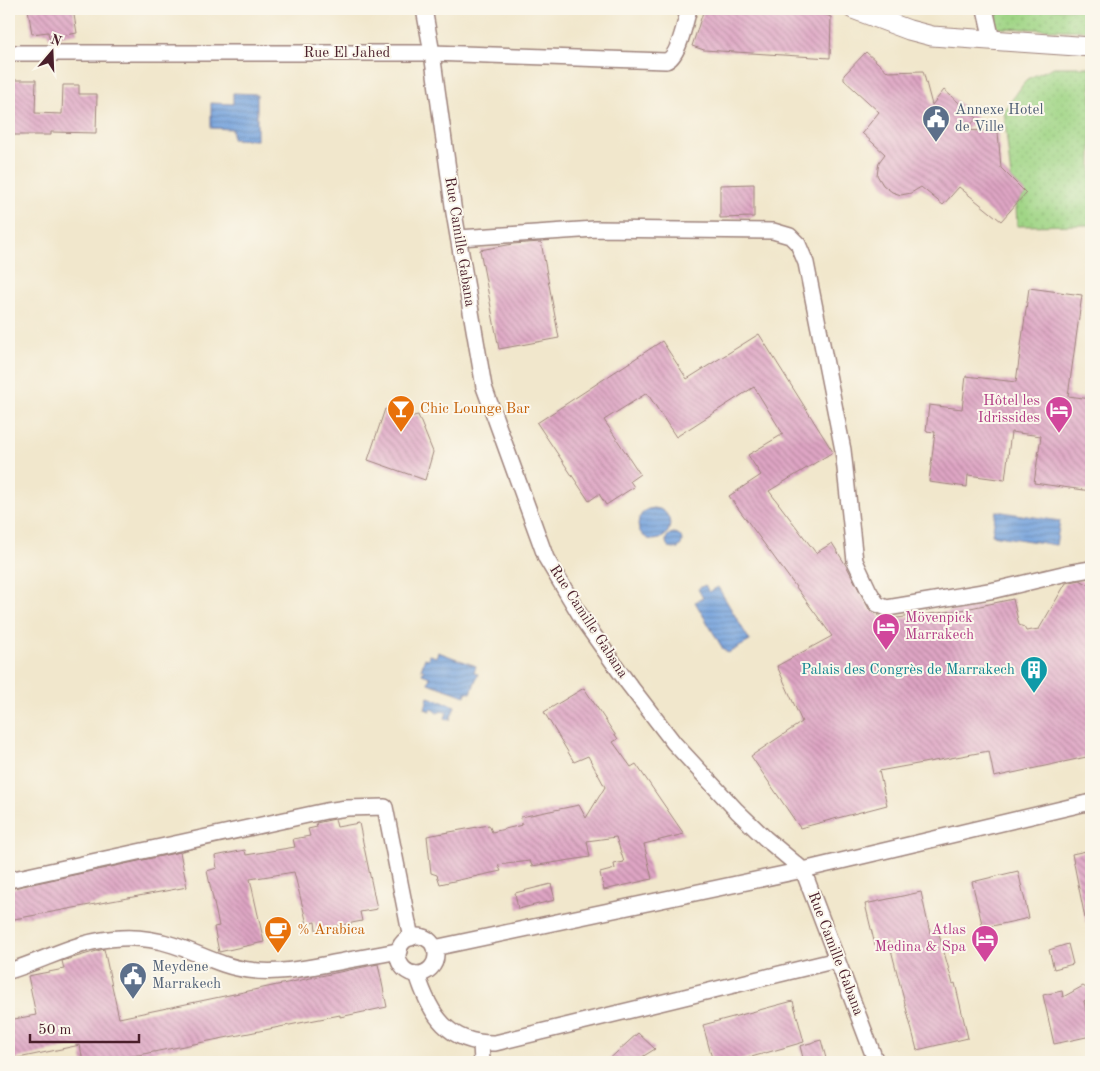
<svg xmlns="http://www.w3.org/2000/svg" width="1100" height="1071" font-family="'Old Standard TT',serif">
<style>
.grass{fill:url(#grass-dots);stroke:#757a58}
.water{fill:url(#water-rules);stroke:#5e6084}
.building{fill:url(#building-back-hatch)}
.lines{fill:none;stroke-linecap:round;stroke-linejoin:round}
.minor-casing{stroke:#9e837c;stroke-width:18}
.tertiary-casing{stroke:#9e837c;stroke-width:21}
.minor{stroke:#fff;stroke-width:15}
.tertiary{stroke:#fff;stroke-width:19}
.labels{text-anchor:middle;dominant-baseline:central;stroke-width:4;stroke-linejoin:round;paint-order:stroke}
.street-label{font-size:15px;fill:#4a1f2b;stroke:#fbf7ec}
.service-label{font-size:15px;fill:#4e5e75;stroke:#fbf7ec;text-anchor:start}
.hotel-label{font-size:15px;fill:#b23c85;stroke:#fbf7ec;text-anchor:end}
.food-label{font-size:15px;fill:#c56008;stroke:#fbf7ec;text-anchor:start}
.culture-label{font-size:15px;fill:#0d838f;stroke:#fbf7ec;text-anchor:end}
</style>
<defs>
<pattern id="grass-dots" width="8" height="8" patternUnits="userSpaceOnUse" patternTransform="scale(1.25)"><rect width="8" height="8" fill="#a0d586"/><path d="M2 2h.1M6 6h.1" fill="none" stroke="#8bb674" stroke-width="1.8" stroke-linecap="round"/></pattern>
<pattern id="water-rules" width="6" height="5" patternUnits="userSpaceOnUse" patternTransform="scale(1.25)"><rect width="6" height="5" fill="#73a1dc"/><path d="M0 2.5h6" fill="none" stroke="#6083b3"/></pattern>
<pattern id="building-back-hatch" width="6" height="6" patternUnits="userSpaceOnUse" patternTransform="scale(1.25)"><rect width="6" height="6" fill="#dea5c4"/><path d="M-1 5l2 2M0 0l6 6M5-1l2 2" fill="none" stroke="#b6869f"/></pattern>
</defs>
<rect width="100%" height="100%" fill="#fbf7ec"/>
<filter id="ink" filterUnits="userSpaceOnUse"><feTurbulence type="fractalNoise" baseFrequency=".02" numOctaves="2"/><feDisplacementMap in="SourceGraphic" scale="10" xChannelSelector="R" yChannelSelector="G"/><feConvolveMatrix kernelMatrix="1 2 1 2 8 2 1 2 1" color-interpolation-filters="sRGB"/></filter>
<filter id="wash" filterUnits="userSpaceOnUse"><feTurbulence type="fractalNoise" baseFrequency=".0096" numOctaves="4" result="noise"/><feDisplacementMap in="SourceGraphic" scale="20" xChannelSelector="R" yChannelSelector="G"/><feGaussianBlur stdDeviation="1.12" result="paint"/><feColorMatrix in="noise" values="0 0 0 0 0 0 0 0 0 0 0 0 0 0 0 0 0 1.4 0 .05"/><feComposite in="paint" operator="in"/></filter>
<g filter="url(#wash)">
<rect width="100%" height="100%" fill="#f1e7cc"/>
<g class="grass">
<polygon points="990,9 1091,9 1091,31 999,28 993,22"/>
<polygon points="1054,67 1091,67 1091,225 1017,226 1016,205 1026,193 1011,179 1004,111 1027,79"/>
</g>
<g class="water">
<polygon points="233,93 257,94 257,140 232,139 232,129 211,128 211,103 233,104"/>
<circle cx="654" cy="524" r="16"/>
<polygon points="996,511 1060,521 1056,545 992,535"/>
<circle cx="674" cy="541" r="8"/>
<polygon points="705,585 709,592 718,587 750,641 728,653 723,649 695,602 703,598 698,589"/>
<polygon points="438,652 476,666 474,672 478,674 471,693 466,692 465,696 428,683 430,677 422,674 424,670 421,669 425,658 428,659 429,655 436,657"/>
<polygon points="428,697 455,706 450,720 445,718 447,712 443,711 437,713 431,708 430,711 425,709"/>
</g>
<g id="blocks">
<g class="building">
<polygon points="28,9 73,9 77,33 49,38 48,32 32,34"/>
<polygon points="704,9 811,9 831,17 830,58 704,50 692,46"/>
<polygon points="866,52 888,72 923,71 932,105 944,90 977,118 966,130 998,132 1001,168 1026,193 1001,221 959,187 943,205 921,187 911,193 901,195 892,192 883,185 877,175 879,162 885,154 862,133 879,112 844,80 844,75"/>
<polygon points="9,80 36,80 35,113 62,114 63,85 79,85 79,94 97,94 96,133 51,132 51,135 9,135"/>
<polygon points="754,184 754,217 720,218 720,185"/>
<polygon points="541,242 559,338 499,349 480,250 513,244"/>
<polygon points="1029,288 1082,295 1068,396 1091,399 1091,491 1034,483 1041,436 1011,432 1005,480 968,475 967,487 929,482 935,432 926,431 929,405 962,409 966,376 1016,382"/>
<polygon points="759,334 833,452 769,491 816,553 832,543 847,567 869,609 878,614 881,620 961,610 1013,599 1019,625 1024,627 1026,631 1039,629 1066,583 1080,580 1091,586 1091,756 994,777 989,751 879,771 887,805 800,828 751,756 802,722 777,666 832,636 729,496 761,475 748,455 783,434 754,387 676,437 647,393 604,420 640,474 630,481 634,487 606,505 599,494 589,501 537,423 662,341 687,379"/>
<polygon points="385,409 409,417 418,415 433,452 425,480 368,460"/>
<polygon points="584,688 618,739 613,742 631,767 636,764 684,834 644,844 652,879 604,890 600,873 615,869 614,864 624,862 616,837 587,841 590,857 532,866 530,861 498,865 501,871 440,884 437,875 431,873 427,836 489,825 492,832 522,825 521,817 579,805 586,818 605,787 588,756 574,762 544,712"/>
<polygon points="335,819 337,827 359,823 377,909 360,912 362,921 316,930 315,922 307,924 294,872 250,879 264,942 219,952 214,927 219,926 207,871 217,868 215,856 245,850 246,855 295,847 293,839 310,836 308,829 317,827 316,823"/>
<polygon points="1091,850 1091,922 1086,923 1072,854"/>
<polygon points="180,852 187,887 9,920 9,889"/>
<polygon points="1018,871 1029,918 983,928 972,882"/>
<polygon points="551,884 555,900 518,909 515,893"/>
<polygon points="921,892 930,933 938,931 953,984 955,983 968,1038 917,1050 889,942 875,945 865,904"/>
<polygon points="1068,944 1073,964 1054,969 1049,950"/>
<polygon points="104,949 119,1018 378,964 387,1007 340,1017 340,1015 103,1062 83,1062 80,1045 9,1060 9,1020 36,1015 28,976 64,969 62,961"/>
<polygon points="1083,986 1089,990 1089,998 1084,1001 1091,1036 1054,1044 1043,995 1062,991 1063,997"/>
<polygon points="793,1001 804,1042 734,1062 713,1062 703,1025"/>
<polygon points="638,1033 655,1049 634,1062 606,1062"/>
<polygon points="821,1040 827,1062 804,1062 800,1046"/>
</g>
</g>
</g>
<g filter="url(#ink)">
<use href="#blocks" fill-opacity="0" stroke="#9e837c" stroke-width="1"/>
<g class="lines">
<defs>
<g id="minor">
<polyline points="424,9 432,53 454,213 484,387 546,558 583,620 627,682 674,743 737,811 765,838 803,870 876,1062"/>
<polyline points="985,9 992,40"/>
<path d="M9 53H432L666 61C679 57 685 22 689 9"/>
<polyline points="459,238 595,229 773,231 790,236 798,244 806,263 843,450 855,561 869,591 877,604 887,608 995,590 1067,573 1091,569"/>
<polyline points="9,880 326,811 347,808 385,807 411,938"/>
<circle cx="417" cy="955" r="19"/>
<polyline points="434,948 803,870 1091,802"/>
<path d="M9 971C49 959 77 940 121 938 138 937 157 940 173 945 199 953 222 967 249 970 275 974 302 969 328 964 351 960 375 955 399 951"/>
<path d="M417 974C430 1015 448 1044 495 1043L837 960"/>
<polyline points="481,1043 482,1062"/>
</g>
<polyline id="tertiary" points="853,9 909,30 932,36 1091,47"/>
</defs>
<use href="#minor" class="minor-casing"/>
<use href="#tertiary" class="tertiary-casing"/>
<use href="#minor" class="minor"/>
<use href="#tertiary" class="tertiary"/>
</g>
</g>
<defs>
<symbol id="civic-pin" viewBox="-11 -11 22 30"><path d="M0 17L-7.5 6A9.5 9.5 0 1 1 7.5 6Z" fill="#5c6f8a" stroke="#fbf7ec"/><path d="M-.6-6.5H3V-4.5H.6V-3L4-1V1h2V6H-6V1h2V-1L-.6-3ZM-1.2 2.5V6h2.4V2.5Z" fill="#fff"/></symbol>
<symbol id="bar-pin" viewBox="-11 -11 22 30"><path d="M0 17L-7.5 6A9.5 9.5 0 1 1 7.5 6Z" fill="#e8710a" stroke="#fbf7ec"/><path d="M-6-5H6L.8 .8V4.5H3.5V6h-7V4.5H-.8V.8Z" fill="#fff"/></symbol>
<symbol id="hotel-pin" viewBox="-11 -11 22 30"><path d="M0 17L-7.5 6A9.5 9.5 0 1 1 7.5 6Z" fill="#d1479c" stroke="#fbf7ec"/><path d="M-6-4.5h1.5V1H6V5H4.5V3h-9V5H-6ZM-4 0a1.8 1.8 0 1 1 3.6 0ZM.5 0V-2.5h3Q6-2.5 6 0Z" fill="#fff"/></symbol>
<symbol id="building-pin" viewBox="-11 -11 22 30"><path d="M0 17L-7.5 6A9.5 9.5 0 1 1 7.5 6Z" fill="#0f9aa8" stroke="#fbf7ec"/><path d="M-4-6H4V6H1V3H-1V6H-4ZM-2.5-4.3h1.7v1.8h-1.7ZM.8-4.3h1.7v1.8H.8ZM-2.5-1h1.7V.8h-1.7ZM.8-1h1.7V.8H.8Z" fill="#fff"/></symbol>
<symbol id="cafe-pin" viewBox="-11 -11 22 30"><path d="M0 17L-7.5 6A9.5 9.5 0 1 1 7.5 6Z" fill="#e8710a" stroke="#fbf7ec"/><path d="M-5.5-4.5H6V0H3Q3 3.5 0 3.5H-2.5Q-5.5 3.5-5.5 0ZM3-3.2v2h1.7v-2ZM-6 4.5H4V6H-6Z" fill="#fff"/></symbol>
</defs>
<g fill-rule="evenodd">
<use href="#civic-pin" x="920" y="103" width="32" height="43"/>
<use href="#bar-pin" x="385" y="393" width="32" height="43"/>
<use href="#hotel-pin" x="1043" y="394" width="32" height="43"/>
<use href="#hotel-pin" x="870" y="611" width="32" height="43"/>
<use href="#building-pin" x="1018" y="654" width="32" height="43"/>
<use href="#cafe-pin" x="262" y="914" width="32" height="43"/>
<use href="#hotel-pin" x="969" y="923" width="32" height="43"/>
<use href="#civic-pin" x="117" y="960" width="32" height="43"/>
</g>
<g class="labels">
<g class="street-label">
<text x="347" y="53">Rue El Jahed</text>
<text transform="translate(459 242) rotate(81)">Rue Camille Gabana</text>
<text transform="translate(588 622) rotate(57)">Rue Camille Gabana</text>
<text transform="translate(835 954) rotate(69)">Rue Camille Gabana</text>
</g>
<g class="service-label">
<text x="955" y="110">Annexe Hotel<tspan x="955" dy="17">de Ville</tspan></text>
<text x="152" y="967">Meydene<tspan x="152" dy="17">Marrakech</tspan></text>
</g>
<g class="hotel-label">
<text x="1040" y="401">Hôtel les<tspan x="1040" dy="17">Idrissides</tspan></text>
<text x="905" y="618" text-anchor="start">Mövenpick<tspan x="905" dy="17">Marrakech</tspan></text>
<text x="966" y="930">Atlas<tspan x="966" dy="17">Medina &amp; Spa</tspan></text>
</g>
<g class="food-label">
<text x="420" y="409">Chic Lounge Bar</text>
<text x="297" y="930">% Arabica</text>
</g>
<g class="culture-label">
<text x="1015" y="670">Palais des Congrès de Marrakech</text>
</g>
</g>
<rect width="1100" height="1071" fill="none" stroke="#fbf7ec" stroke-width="30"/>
<g transform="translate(52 52) rotate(19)" stroke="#fbf7ec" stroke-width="4" paint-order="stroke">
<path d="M0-4L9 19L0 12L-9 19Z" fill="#4a1f2b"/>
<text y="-8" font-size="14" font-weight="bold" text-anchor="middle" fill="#4a1f2b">N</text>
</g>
<path d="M30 1034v8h109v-8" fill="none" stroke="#4a1f2b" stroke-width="2.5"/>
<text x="38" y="1034" font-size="15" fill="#4a1f2b" stroke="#fbf7ec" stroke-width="4" paint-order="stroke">50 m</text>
</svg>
